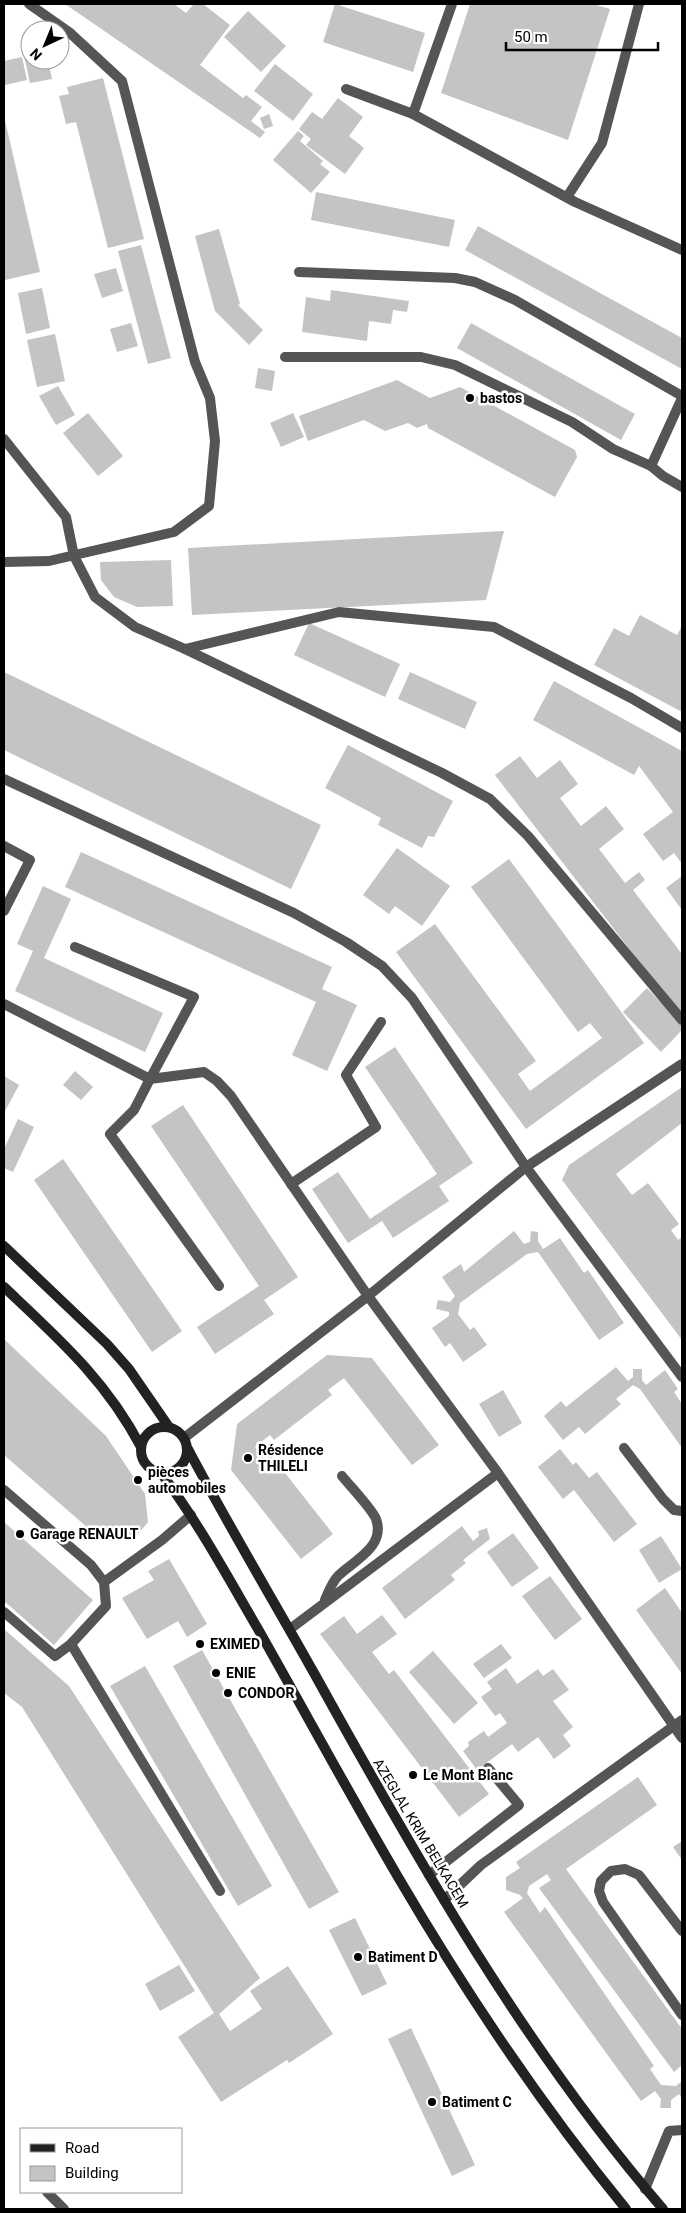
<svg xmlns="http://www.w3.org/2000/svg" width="686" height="2213" font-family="Roboto,sans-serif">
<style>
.building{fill:#c4c4c4}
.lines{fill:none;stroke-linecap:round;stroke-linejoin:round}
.service{stroke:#555;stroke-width:10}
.minor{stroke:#555;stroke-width:10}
.secondary{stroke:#222;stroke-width:10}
.poi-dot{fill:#000;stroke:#fff;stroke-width:2}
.labels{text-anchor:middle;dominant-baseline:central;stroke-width:5;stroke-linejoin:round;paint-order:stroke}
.poi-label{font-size:14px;font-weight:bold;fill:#000;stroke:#fff;text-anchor:start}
.street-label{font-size:14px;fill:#000;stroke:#fff}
</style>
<rect width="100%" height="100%" fill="#fff"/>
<g class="building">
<polygon points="65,4 174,4 186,13 194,4 203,4 230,25 200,65 243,98 246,95 262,107 251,121 265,132 260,138"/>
<polygon points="335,4 425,33 413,72 323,42"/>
<polygon points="470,4 593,4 610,9 568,140 441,93"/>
<polygon points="248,11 286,46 261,72 224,37"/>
<polygon points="30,55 30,60 48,60 52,79 30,83 24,56"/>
<polygon points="22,57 27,80 5,85 4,61"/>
<polygon points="275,64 313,94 293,121 254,91"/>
<polygon points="103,78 144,239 108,248 76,122 66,124 59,96 69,94 67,87"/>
<polygon points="338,98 363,117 349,136 364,148 345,174 306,145 311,139 299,129 312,112 322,119"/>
<polygon points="269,114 273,126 264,129 260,118"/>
<polygon points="4,116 40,272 5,280 4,275"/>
<polygon points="298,131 304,136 300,141 323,161 320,164 330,172 311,193 273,160"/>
<polygon points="316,192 455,220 449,247 311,220"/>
<polygon points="478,226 682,338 682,369 465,250"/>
<polygon points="219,229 240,304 238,305 263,330 249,345 215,311 195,236"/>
<polygon points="141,245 171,358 148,364 118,251"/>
<polygon points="116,268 123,291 102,298 94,274"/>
<polygon points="42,288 50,328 26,334 18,293"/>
<polygon points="331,290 409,301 407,312 393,310 391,324 369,321 367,341 302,332 306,297 330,301"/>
<polygon points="131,323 138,346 117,352 110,329"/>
<polygon points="471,323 635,414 621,440 457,348"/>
<polygon points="55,334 65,381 37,387 27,340"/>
<polygon points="258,368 275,371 272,391 255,388"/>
<polygon points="397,380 430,398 460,387 575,450 577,457 555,497 428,428 427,424 417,428 408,423 385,431 364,420 308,441 299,416"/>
<polygon points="58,386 75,415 56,425 39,396"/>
<polygon points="88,413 123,456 98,476 63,433"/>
<polygon points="293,413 304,437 281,447 270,423"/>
<polygon points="504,531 486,600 192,615 188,548"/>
<polygon points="171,560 173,606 137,607 114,597 101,580 100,562"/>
<polygon points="640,615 677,635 682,626 682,712 594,665 614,628 629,636"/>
<polygon points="309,623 400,664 385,697 294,655"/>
<polygon points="4,672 321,825 291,889 4,750"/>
<polygon points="410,672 477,702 465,729 398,699"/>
<polygon points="554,681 682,751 682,864 674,853 663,861 643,834 673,812 639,766 634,775 533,720"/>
<polygon points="348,745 453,801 434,837 428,836 422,848 378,825 381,818 325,788"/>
<polygon points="520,756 537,778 560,760 578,784 560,798 581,826 606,806 624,829 599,849 625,883 639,872 645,880 633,890 682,954 682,1012 678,1012 495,775"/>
<polygon points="397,848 450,886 422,926 395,906 389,914 363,895"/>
<polygon points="81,852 332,967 322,989 357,1005 327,1071 292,1055 316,1002 65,887"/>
<polygon points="509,859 644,1043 526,1129 396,952 435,924 536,1061 518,1074 530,1091 602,1038 590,1023 578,1032 471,887"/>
<polygon points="682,876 682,910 666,888"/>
<polygon points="43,886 71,899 44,958 163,1013 145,1052 15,991 33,951 17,944"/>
<polygon points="647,988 682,1025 682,1030 661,1052 623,1012"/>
<polygon points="395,1047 473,1163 439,1186 449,1201 393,1238 382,1221 348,1243 312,1189 338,1172 370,1219 437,1174 365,1067"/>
<polygon points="75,1071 93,1087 81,1100 63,1085"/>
<polygon points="4,1076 19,1085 4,1113"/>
<polygon points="682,1087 682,1123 616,1174 632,1195 648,1183 679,1224 671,1230 678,1240 682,1237 682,1340 562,1180 569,1165"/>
<polygon points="183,1105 298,1277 264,1300 274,1314 215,1354 197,1327 259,1286 151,1126"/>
<polygon points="18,1119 34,1127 13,1172 4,1168 4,1149"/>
<polygon points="63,1159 182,1331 152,1352 34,1180"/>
<polygon points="514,1231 524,1244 530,1242 531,1231 538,1232 538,1241 543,1249 560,1238 584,1273 588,1270 624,1323 599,1340 538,1252 527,1254 460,1303 458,1314 470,1330 474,1327 487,1345 463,1362 450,1343 445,1347 432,1328 449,1316 449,1312 436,1309 438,1300 450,1302 455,1296 442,1277 461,1264 464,1272"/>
<polygon points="4,1339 106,1436 145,1494 148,1522 133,1540 103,1541 4,1455"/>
<polygon points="327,1355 372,1358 439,1445 412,1465 344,1378 328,1390 332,1395 274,1440 270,1435 255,1447 265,1460 271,1455 333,1534 301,1559 231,1470 237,1424"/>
<polygon points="616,1367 628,1381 633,1377 633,1369 642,1369 642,1380 646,1385 665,1370 678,1389 674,1392 682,1404 682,1448 640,1389 633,1385 616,1399 621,1404 585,1434 579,1427 563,1440 544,1416 561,1401 566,1407"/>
<polygon points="503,1390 522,1423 499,1437 479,1404"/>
<polygon points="560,1449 573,1465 576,1462 589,1478 597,1472 637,1524 614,1542 574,1490 563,1499 538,1467"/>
<polygon points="4,1522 93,1600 54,1645 4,1601"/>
<polygon points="462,1526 473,1541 479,1536 478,1531 487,1528 490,1539 463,1560 466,1563 451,1575 455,1580 405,1619 382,1588"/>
<polygon points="513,1533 539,1568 512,1587 487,1552"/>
<polygon points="661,1536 682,1569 659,1583 639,1550"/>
<polygon points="169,1559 207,1624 187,1637 178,1621 147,1639 122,1598 154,1580 148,1571"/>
<polygon points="550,1576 582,1619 555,1640 522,1596"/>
<polygon points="665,1588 682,1613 682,1674 636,1610"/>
<polygon points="382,1615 397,1634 372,1652 389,1674 394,1670 489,1794 459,1817 320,1634 344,1616 357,1634"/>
<polygon points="4,1629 69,1686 260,1978 219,2014 230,2031 262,2009 250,1991 288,1966 333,2034 289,2063 287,2060 221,2102 178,2037 214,2013 22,1707 4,1693"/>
<polygon points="501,1644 512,1658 484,1678 473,1664"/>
<polygon points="202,1650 339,1892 309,1909 173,1666"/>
<polygon points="433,1651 478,1703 454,1724 409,1672"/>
<polygon points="145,1666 272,1886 238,1906 110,1686"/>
<polygon points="506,1668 517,1684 538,1669 543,1676 553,1669 569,1690 553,1701 573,1727 563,1735 571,1746 554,1759 538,1737 518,1752 512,1744 477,1770 463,1751 469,1746 468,1742 484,1731 488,1737 507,1723 500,1713 495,1716 481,1697 492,1689 487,1682"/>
<polygon points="638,1777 657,1805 566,1869 682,2029 682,2065 674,2072 539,1888 551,1880 547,1874 529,1886 527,1893 540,1913 545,1907 654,2066 650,2069 661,2085 676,2086 682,2081 682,2099 679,2094 671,2100 671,2108 660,2108 661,2099 655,2091 641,2101 504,1912 523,1898 520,1895 506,1890 506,1877 520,1868 516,1862"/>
<polygon points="682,1841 682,1860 673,1847"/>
<polygon points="355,1918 387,1984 362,1996 329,1930"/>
<polygon points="179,1965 195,1991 160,2011 145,1984"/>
<polygon points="411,2028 475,2165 452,2176 388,2039"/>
</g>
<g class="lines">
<g class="service">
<polyline points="4,846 30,860 4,911"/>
<polyline points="75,947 194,997 150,1079"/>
<polyline points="624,1448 663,1499 674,1510 682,1511"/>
<path d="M325 1600C328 1593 332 1582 338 1576 353 1561 386 1547 376 1519 372 1509 350 1486 342 1476"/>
<polyline points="290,1629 498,1473"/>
<polyline points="429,1875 519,1805 488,1768"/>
<polyline points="444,1900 481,1865 682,1720"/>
<polyline points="682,1931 639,1875 625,1869 611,1871 601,1881 599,1891 603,1902 682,2015"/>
<polyline points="645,2189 669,2131 682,2130"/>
</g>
<g class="minor">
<polyline points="346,89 413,114 575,202 682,250"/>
<polyline points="413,114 452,4"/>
<polyline points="567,197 602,143 639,4"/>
<polyline points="299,272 455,278 475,282 515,300 682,396"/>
<polyline points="285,357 421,357 455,365 572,422 613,449 651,466"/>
<polyline points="682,398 651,466 663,476 682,487"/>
<polyline points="4,439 66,517 74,556 95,597 135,627 185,649 442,773 490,799 528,836 682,1020"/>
<polyline points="4,562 49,561 174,532 209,506 215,441 210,398 195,362 122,81 69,32 29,4"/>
<polyline points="185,649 339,612 494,627 631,698 682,728"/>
<polyline points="4,779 294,913 346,942 382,966 412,998 526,1167 682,1377"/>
<polyline points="4,1004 150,1079"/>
<polyline points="291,1184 376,1127 346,1075 381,1022"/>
<polyline points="219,1286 110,1134 134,1110 150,1079 204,1072 217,1081 231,1096 368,1296 498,1473 682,1738"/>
<polyline points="184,1438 368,1296 526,1167 682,1064"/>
<polyline points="4,1490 91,1565 104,1582 106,1606 71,1644 55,1656 4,1612"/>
<polyline points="104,1582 162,1540 191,1515"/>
<polyline points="71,1644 220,1891"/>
<polyline points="47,2192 64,2209"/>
</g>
<g class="secondary">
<polyline points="4,1246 107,1344 129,1369 169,1427"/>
<path d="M4 1287C58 1338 106 1380 141 1447"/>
<circle cx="164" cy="1450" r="23"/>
<path d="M188 1449C228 1525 272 1598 314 1673 417 1859 524 2048 663 2209"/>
<path d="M161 1473C198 1522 227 1576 258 1629 305 1712 350 1795 398 1877 466 1993 541 2105 626 2209"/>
</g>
</g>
<g class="poi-dot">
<circle cx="470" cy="398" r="5"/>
<circle cx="248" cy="1458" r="5"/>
<circle cx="138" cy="1480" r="5"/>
<circle cx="20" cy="1534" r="5"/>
<circle cx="200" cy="1644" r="5"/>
<circle cx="216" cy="1673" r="5"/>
<circle cx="228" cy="1693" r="5"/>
<circle cx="413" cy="1775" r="5"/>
<circle cx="358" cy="1957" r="5"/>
<circle cx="432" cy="2102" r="5"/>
</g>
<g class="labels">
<g class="poi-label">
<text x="480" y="398">bastos</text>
<text x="258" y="1450">Résidence<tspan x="258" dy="16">THILELI</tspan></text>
<text x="148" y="1472">pièces<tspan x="148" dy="16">automobiles</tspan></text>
<text x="30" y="1534">Garage RENAULT</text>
<text x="210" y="1644">EXIMED</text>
<text x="226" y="1673">ENIE</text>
<text x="238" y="1693">CONDOR</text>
<text x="423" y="1775">Le Mont Blanc</text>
<text x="368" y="1957">Batiment D</text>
<text x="442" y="2102">Batiment C</text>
</g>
<g class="street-label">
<text transform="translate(421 1833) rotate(59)">AZEGLAL KRIM BELKACEM</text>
</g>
</g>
<rect width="686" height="2213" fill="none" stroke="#000000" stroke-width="10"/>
<rect x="20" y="2128" width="162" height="65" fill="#ffffff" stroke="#999999"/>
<rect x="30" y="2144" width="25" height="8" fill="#222222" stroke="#999999"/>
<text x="65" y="2153" font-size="15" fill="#000000">Road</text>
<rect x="30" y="2166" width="25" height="15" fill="#c4c4c4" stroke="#999999"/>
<text x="65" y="2178" font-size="15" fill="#000000">Building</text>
<g transform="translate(45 45) rotate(224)"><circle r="24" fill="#ffffff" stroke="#999999"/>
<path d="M0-4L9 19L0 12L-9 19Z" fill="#000000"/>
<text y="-8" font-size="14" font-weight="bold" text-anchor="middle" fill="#000000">N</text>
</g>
<path d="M506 42v8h152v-8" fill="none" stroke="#000000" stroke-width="2.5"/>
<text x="514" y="42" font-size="15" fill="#000000" stroke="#ffffff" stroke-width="4" paint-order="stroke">50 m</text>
</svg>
